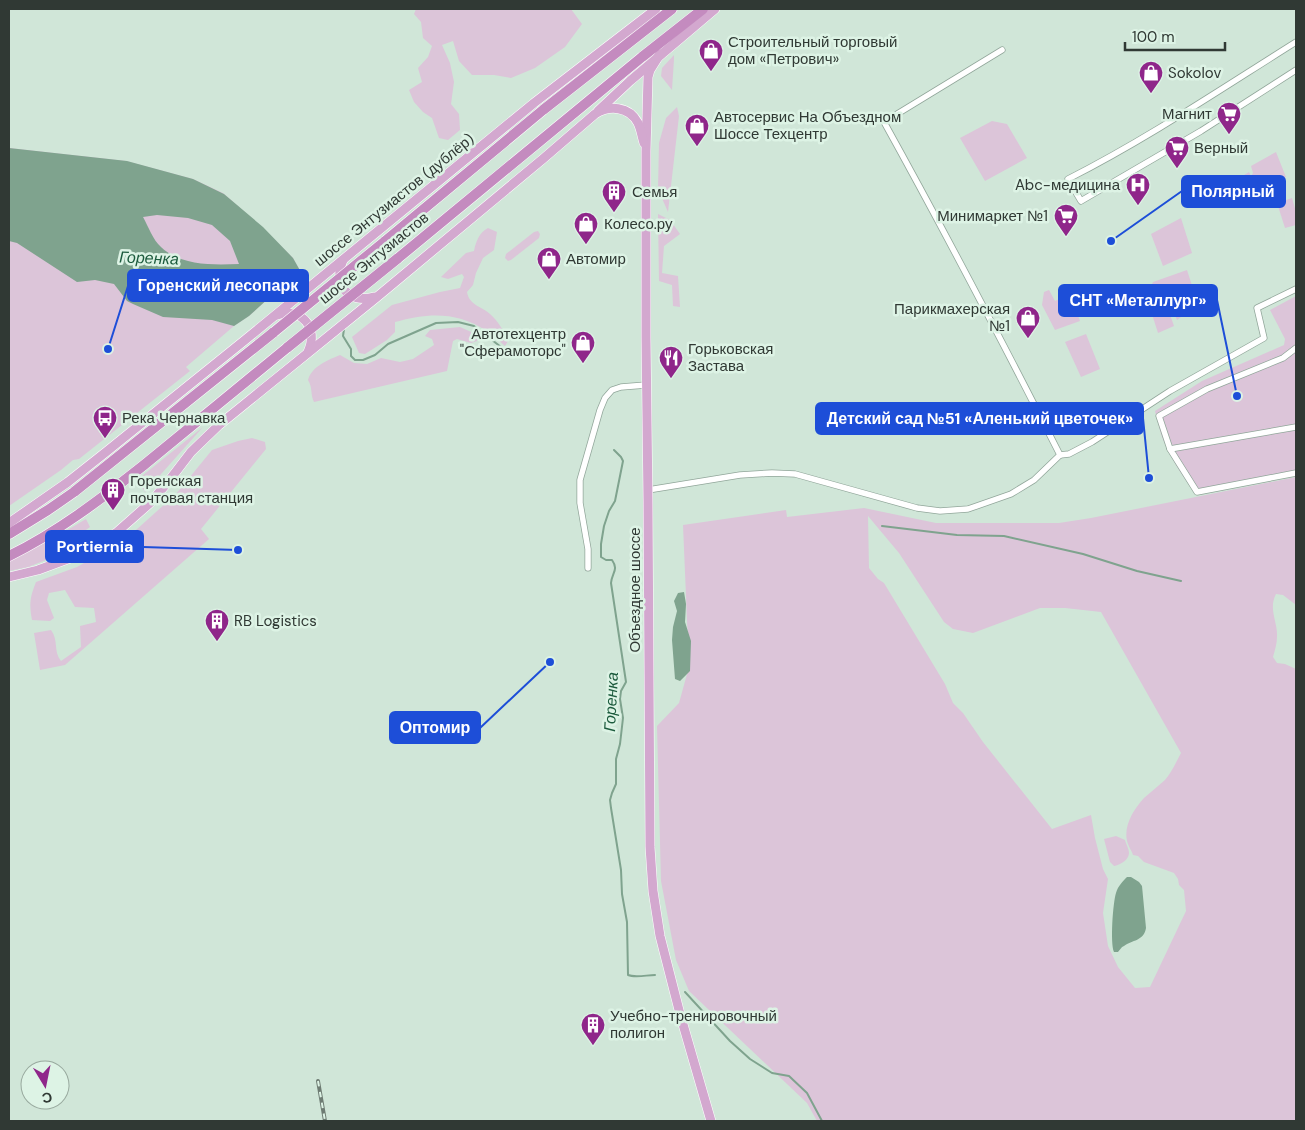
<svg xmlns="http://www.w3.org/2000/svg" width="1305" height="1130" font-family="'DM Sans',sans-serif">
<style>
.green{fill:#dcc5d9;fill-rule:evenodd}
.water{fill:#7fa38e;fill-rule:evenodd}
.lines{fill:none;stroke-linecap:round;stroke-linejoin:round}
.stream{stroke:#7fa38e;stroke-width:2}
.minor-casing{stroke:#91a69a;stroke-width:7}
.primary-casing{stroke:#fff;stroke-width:10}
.trunk-casing{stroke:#fff;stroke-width:11}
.minor{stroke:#fff;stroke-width:5.5}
.primary{stroke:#d3a8cf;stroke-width:9}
.trunk{stroke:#c48bbf;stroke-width:10}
.rail-casing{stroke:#6e7c73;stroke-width:4}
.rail{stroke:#ddf3e5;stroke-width:2;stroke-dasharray:5.5;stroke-linecap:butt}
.trunk-bridge-casing{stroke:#fff;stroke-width:11;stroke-linecap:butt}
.trunk-bridge{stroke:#c48bbf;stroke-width:10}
.labels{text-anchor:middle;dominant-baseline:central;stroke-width:5;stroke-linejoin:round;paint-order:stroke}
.poi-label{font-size:15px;fill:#303934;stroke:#ddf3e5;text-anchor:start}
.street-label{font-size:15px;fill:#303934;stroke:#ddf3e5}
.water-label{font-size:16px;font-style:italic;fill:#1c5b3d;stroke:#ddf3e5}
.leader{fill:none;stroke:#1d4ed8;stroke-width:2}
.callout-dot{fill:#1d4ed8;stroke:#ddf3e5;stroke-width:2}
.callout{fill:#1d4ed8;stroke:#1d4ed8;stroke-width:2}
.callout-label{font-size:16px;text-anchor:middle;font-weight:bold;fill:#fff}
</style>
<rect width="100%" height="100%" fill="#d0e6d8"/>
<g class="green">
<polygon points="416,9 571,9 582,24 565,47 535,68 511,78 494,75 472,75 459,61 453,41 442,45 450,63 454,82 451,104 459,114 460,130 448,140 439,138 432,118 423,112 414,102 409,90 422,82 418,68 428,57 432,46 423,38 421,22 414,14"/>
<polygon points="674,55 674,59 672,90 661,76 662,68"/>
<polygon points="677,107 679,116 668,212 658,189 659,143 666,118"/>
<polygon points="992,121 1007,124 1027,158 985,181 960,138"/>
<polygon points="9,148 126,161 193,179 223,193 262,227 293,258 302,274 271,296 249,316 234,326 186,367 190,371 79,459 73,460 61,470 9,506"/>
<polygon points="1276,152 1286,177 1250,191 1244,175 1249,172 1251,176 1253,173 1251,166"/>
<polygon points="1292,198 1296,212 1296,225 1285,228 1277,203"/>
<polygon points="658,214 670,220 680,234 664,246 662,273 678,276 680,307 673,306 672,285 659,281"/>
<polygon points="1181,218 1192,253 1163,266 1151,234"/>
<path d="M488 228 497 232 494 250 483 258 476 273 473 285 467 292C469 305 481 306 490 314 498 321 504 331 508 341L505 346C499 341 493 335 487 331 456 311 428 313 395 322V332L387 340 365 354 359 353 352 337 392 305 440 292 460 288 464 277 462 274 448 279 441 277 466 253 474 251C476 241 479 233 488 228Z"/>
<polygon points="538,231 540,234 539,238 511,260 508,261 505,258 506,254 534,232"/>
<polygon points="1187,270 1198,304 1177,320 1169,299 1149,305 1146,297 1153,282"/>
<polygon points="1049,290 1055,301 1070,294 1080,321 1055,330 1042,305 1044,292"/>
<path d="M1296 296V476L1198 495C1186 484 1166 450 1161 434 1159 427 1157 419 1155 411L1202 381 1284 345 1285 339 1270 310Z"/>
<polygon points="1166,303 1174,326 1158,333 1150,308"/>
<path d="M460 327 478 335 477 341 471 343 457 339 453 341 447 371 314 402C310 394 313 388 308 380 312 366 328 360 340 355L354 363 367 364 381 358 400 362 413 359 434 345 432 339 425 336 430 330Z"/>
<polygon points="1086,334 1100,369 1081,377 1065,342"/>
<polygon points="203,427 145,492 137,480"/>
<path d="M252 438 265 442 266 449 201 529 209 539 65 665 40 670 34 633 51 630C59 641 53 651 61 661L81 647 80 626 96 622 94 608 75 607 65 590 49 593 47 600 54 618 50 621 32 620C29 604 30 597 36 582L77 567 126 539 176 494 212 450 238 441Z"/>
<path d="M1296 477V605L1283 595 1276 594C1268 609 1278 622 1277 637 1277 643 1275 650 1273 657L1277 663 1285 664 1296 669V1121H817L807 1103 689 991 676 960 661 881 657 726 679 703 689 667 683 525 786 510 787 517 864 508 936 523H1059L1091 518ZM868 516 899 553 944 622 953 629 973 633 1040 608H1065L1101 612 1181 753C1176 762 1172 772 1165 780 1158 786 1151 792 1144 798 1133 810 1122 828 1128 844 1129 848 1132 851 1133 855L1138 856 1144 862 1174 873 1178 879 1179 885 1184 890 1186 911 1150 987 1135 988 1118 967 1108 946 1103 913 1108 879 1103 869 1095 838 1091 815 1052 829 983 742 963 713 953 703 945 684 884 583 878 579 869 568Z"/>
<polygon points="86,519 90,527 72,540 74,549 28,567 9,571 9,561 54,538"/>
<path d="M1116 836 1125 840C1126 844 1129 849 1129 853 1129 860 1120 865 1114 866L1110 862 1104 839Z"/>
</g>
<g class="water">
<path d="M9 148 127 161 193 179 224 194 263 227 293 258 302 274 271 296 249 316 234 326 212 320 163 317 133 304 127 301 114 284 95 280 77 282 17 243 9 241ZM157 215 188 218 212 225 230 241 239 264C213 265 181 266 161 247 153 240 148 226 143 217Z"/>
<polygon points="684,592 686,604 685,622 691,641 690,671 680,681 675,679 672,640 673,627 677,611 674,601 678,593"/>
<path d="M1127 877H1131L1139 882 1142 886 1146 928C1144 941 1132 940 1124 946 1121 947 1120 950 1118 952H1114C1110 943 1113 902 1116 893 1118 886 1123 881 1127 877Z"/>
</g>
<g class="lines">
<g class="stream">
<polyline points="344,329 343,336 351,349 351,356 355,360 363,360 375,355 388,344 436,323 458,322 474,326 501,347"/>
<path d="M614 450 621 457 623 461 615 501 609 511 604 526 601 544V557L606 560H612C619 570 612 572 611 583L626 682 621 691 620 699 623 718 620 744 616 759V784L612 793 610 800 611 808 621 870 622 894 627 922 628 975C635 978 647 975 655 975"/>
<polyline points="882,526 957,535 1004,536 1083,554 1137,571 1181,581"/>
<polyline points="685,992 730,1041 750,1059 772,1073 789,1076 807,1093 822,1121"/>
</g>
<defs>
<g id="minor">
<path d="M1296 42C1221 89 1147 139 1068 179L1081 201 1201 131 1296 70"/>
<path d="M1002 50 884 122C945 232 1003 343 1060 455"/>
<polyline points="1296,427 1170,449 1197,492 1296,473"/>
<polyline points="1170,449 1159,416 1207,389 1283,358 1296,348"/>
<polyline points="1060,455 1069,454 1092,442 1170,391 1264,338 1257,308 1296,289"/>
<polyline points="648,490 740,475 772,473 795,474 917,508 940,511 968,509 1011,494 1034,480 1060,455"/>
<polyline points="588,568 588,549 580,503 580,480 600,410 605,398 612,390 621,387 646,385"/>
</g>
<g id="primary">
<polyline points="660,54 650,70 648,77 646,151 646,337 648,502 650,847 653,891 660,936 680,1014 711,1121"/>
<polyline points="598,111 630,81 715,9"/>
<path d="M343 260C333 284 347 304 374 297"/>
<path d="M277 315C302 307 319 328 308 352"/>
<polyline points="9,523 68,482 106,452 245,340 534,103 656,9"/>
<path d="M9 577 38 570 73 557 116 533 150 503 168 482 191 452 219 425 377 297 544 158 595 114C609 105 629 106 638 123 641 129 642 137 644 143"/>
</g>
<g id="trunk">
<polyline points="384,242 543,110 672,9"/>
<polyline points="397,259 642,57 703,9"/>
<polyline points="9,534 48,510 74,492 274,332"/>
<path d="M9 556C58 532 101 499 144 465 192 426 240 386 288 347"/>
</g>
</defs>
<use href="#minor" class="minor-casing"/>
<use href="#primary" class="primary-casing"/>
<use href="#trunk" class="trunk-casing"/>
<use href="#minor" class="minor"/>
<use href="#primary" class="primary"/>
<use href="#trunk" class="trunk"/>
<defs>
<polyline id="rail" points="318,1081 325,1121"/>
</defs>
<use href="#rail" class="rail-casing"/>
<use href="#rail" class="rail"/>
<defs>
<g id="trunk-bridge">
<polyline points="274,332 384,242"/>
<polyline points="288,347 397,259"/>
</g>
</defs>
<use href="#trunk-bridge" class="trunk-bridge-casing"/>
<use href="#trunk-bridge" class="trunk-bridge"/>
</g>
<defs>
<symbol id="shop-pin" viewBox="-11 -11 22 30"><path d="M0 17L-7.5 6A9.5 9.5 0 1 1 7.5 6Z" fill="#8f268a" stroke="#ddf3e5"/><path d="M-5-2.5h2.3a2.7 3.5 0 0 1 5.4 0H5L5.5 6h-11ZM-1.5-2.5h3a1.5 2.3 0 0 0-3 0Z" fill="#fff"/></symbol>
<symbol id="supermarket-pin" viewBox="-11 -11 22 30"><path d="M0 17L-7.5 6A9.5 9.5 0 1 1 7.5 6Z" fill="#8f268a" stroke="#ddf3e5"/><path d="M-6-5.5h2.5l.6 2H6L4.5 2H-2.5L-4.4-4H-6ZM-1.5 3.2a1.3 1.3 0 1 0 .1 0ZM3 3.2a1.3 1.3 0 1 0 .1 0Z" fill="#fff"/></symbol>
<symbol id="hospital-pin" viewBox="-11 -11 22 30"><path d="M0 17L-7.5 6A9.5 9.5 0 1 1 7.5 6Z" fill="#8f268a" stroke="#ddf3e5"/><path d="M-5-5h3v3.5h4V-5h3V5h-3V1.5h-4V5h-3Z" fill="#fff"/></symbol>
<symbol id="building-pin" viewBox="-11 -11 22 30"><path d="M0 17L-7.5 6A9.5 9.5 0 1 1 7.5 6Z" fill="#8f268a" stroke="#ddf3e5"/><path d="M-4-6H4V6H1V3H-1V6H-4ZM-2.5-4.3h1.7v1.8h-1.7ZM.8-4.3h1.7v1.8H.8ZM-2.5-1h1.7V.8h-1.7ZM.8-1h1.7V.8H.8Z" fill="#fff"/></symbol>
<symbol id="restaurant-pin" viewBox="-11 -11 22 30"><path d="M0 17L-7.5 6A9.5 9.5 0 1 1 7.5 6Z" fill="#8f268a" stroke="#ddf3e5"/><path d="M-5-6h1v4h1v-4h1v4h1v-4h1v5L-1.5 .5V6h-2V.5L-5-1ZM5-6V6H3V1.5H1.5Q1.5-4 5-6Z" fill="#fff"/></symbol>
<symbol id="bus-pin" viewBox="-11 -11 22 30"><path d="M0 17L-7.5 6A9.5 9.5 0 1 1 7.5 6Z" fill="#8f268a" stroke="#ddf3e5"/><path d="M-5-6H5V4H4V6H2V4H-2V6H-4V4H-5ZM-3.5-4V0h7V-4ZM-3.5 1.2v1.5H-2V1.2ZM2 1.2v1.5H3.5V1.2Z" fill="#fff"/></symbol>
</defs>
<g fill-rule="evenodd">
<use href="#shop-pin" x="697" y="37" width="28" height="38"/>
<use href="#shop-pin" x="1137" y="59" width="28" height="38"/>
<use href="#supermarket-pin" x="1215" y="100" width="28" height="38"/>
<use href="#shop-pin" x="683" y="112" width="28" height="38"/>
<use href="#supermarket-pin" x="1163" y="134" width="28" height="38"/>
<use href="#hospital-pin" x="1124" y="171" width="28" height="38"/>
<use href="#building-pin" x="600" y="178" width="28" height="38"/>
<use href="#supermarket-pin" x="1052" y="202" width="28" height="38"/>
<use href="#shop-pin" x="572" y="210" width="28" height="38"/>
<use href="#shop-pin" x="535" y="245" width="28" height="38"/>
<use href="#shop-pin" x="1014" y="304" width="28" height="38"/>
<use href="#shop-pin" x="569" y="329" width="28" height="38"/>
<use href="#restaurant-pin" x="657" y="344" width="28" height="38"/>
<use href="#bus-pin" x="91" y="404" width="28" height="38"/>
<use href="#building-pin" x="99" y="476" width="28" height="38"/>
<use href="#building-pin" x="203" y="607" width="28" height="38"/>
<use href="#building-pin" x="579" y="1011" width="28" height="38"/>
</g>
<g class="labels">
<g class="poi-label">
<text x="728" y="42">Строительный торговый<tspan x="728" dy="17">дом «Петрович»</tspan></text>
<text x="1168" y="73">Sokolov</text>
<text x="1212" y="114" text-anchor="end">Магнит</text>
<text x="714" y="117">Автосервис На Объездном<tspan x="714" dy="17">Шоссе Техцентр</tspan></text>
<text x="1194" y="148">Верный</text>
<text x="1120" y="185" text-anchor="end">Abc-медицина</text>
<text x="632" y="192">Семья</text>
<text x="1048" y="216" text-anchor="end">Минимаркет №1</text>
<text x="604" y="224">Колесо.ру</text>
<text x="566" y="259">Автомир</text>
<text x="1010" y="309" text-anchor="end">Парикмахерская<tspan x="1010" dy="17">№1</tspan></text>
<text x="566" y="334" text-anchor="end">Автотехцентр<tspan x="566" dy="17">"Сферамоторс"</tspan></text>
<text x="688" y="349">Горьковская<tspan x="688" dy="17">Застава</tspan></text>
<text x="122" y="418">Река Чернавка</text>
<text x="130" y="481">Горенская<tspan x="130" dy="17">почтовая станция</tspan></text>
<text x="234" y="621">RB Logistics</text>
<text x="610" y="1016">Учебно-тренировочный<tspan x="610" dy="17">полигон</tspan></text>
</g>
<g class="street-label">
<text transform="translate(394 200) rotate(-39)">шоссе Энтузиастов (дублёр)</text>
<text transform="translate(374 258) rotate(-39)">шоссе Энтузиастов</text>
<text transform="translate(635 590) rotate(-90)">Объездное шоссе</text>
</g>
<g class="water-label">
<text transform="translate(149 258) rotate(2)">Горенка</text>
<text transform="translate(611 702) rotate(-87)">Горенка</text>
</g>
</g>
<path class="leader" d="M1111 241L1182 191M108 349L128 286M1237 396L1217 300M1149 478L1143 418M238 550L143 547M550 662L480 728"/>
<g class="callout-dot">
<circle cx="1111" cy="241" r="5"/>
<circle cx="108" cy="349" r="5"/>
<circle cx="1237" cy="396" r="5"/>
<circle cx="1149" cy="478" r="5"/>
<circle cx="238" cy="550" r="5"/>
<circle cx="550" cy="662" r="5"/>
</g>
<g class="callout">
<rect x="1182" y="176" width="103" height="31" rx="5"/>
<rect x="128" y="270" width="180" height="31" rx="5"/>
<rect x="1059" y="285" width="158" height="31" rx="5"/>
<rect x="816" y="403" width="327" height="31" rx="5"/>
<rect x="46" y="531" width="97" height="31" rx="5"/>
<rect x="390" y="712" width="90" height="31" rx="5"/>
</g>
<g class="callout-label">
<text x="1233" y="197">Полярный</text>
<text x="218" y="291">Горенский лесопарк</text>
<text x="1138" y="306">СНТ «Металлург»</text>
<text x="980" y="424">Детский сад №51 «Аленький цветочек»</text>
<text x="95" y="552">Portiernia</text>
<text x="435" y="733">Оптомир</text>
</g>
<rect width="1305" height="1130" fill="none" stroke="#303934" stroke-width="20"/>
<g transform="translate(45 1085) rotate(170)"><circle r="24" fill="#ddf3e5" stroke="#98a99e"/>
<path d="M0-4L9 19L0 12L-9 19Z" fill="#8f268a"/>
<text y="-8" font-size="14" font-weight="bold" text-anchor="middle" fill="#303934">С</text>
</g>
<path d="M1125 42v8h100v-8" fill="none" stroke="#303934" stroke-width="2.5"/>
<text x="1132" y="42" font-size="15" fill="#303934" stroke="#ddf3e5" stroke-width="4" paint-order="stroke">100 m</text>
</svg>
